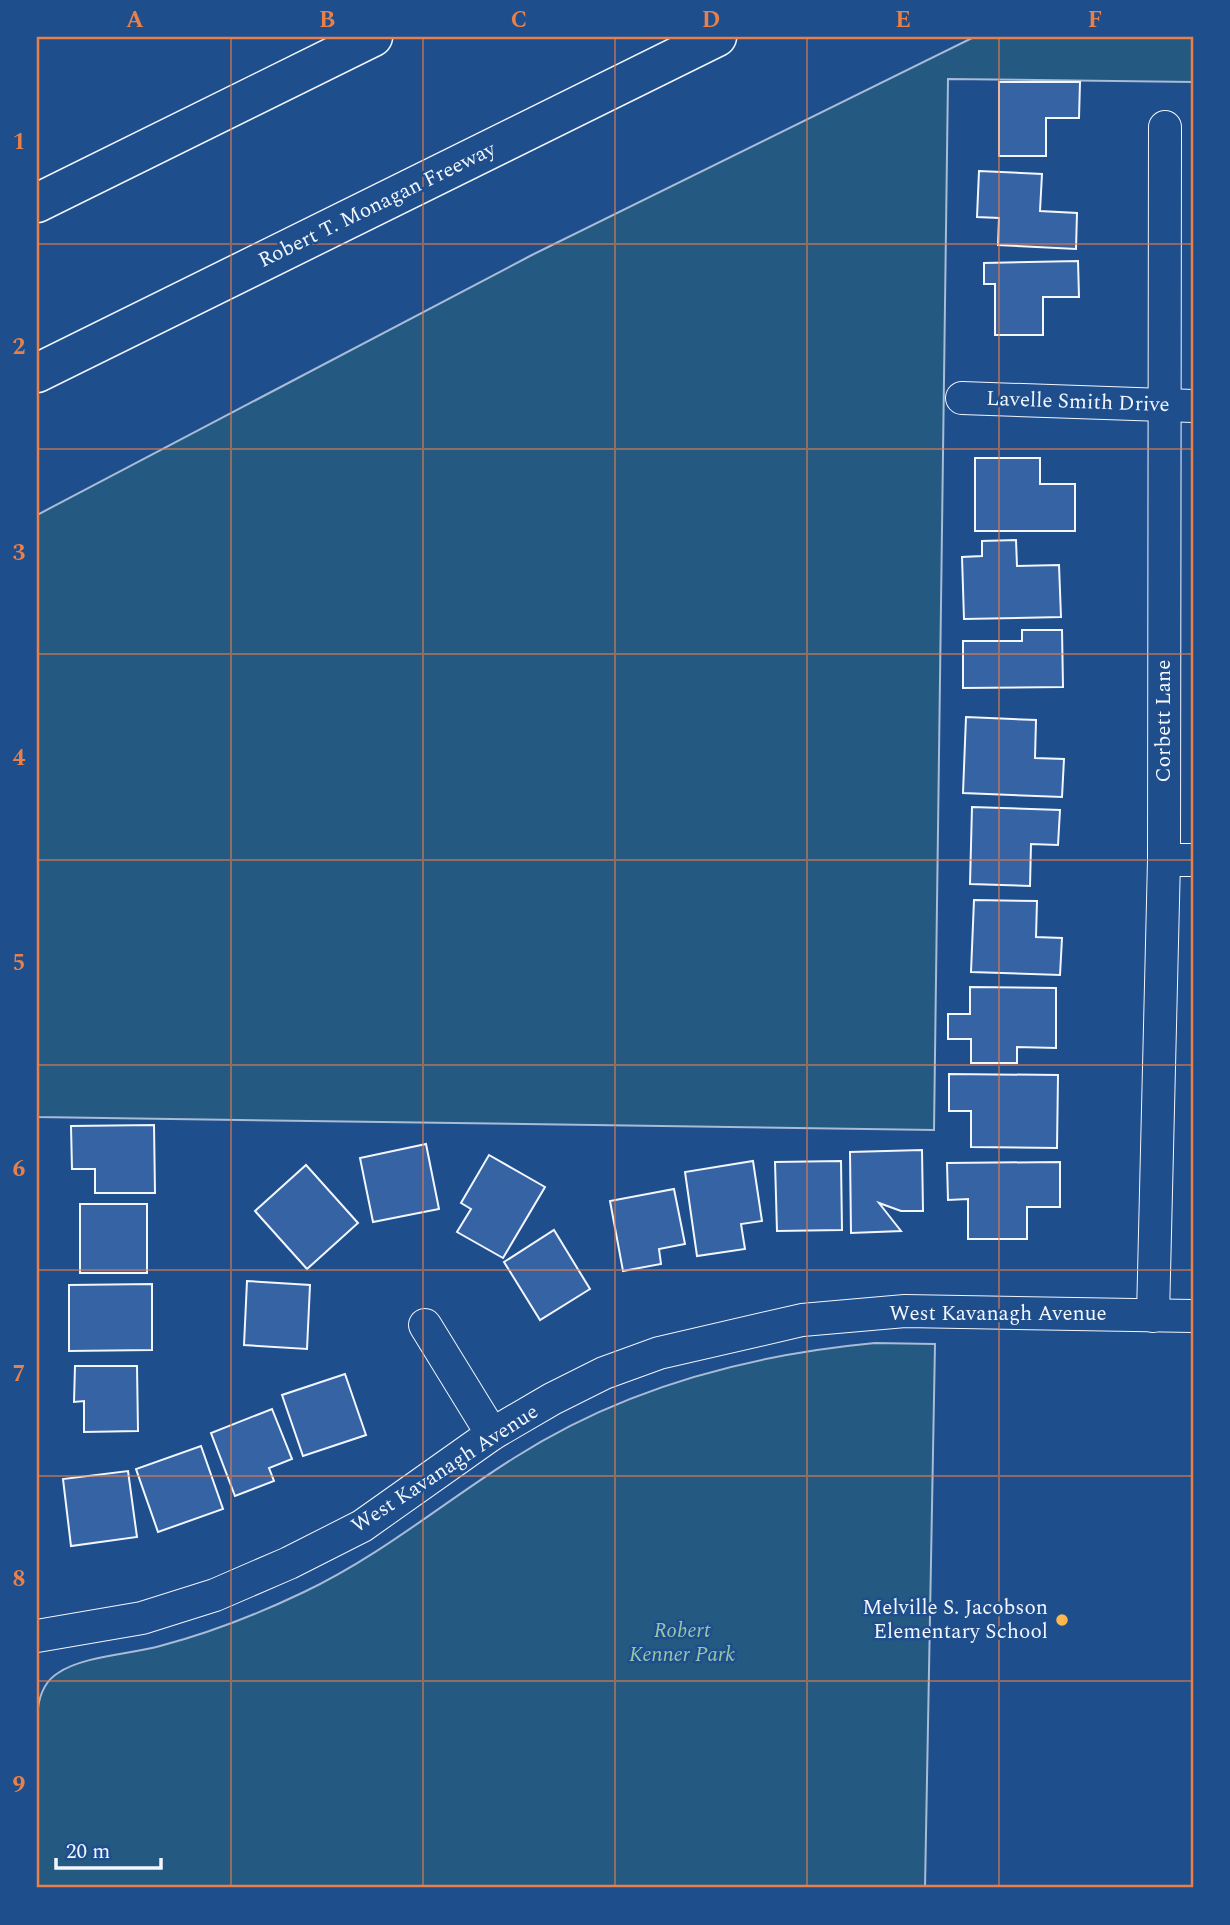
<svg xmlns="http://www.w3.org/2000/svg" width="1230" height="1925" font-family="Spectral,serif">
<style>
.green{fill:#245a82;stroke:#a8bbd7;stroke-width:2}
.building{fill:#3563a3;stroke:#f2f6ff;stroke-width:2}
.lines{fill:none;stroke-linecap:round;stroke-linejoin:round}
.minor-casing{stroke:#f2f6ff;stroke-width:34}
.motorway-casing{stroke:#f2f6ff;stroke-width:41}
.minor{stroke:#1f4e8c;stroke-width:32}
.motorway{stroke:#1f4e8c;stroke-width:38}
.grid{fill:none;stroke:#ea8049;stroke-width:2;stroke-opacity:0.55}
.poi-dot{fill:#ffb74d;stroke:#1f4e8c;stroke-width:2.5}
.labels{text-anchor:middle;dominant-baseline:central;stroke-width:5;stroke-linejoin:round;paint-order:stroke}
.street-label{font-size:21px;fill:#f2f6ff;stroke:#1f4e8c}
.poi-label{font-size:21px;fill:#f2f6ff;stroke:#1f4e8c;text-anchor:end}
.park-label{font-size:21px;font-style:italic;fill:#97c8a6;stroke:#1f4e8c}
.neatline{fill:none;stroke:#ea8049;stroke-width:2.5}
.grid-label{font-size:23px;text-anchor:middle;font-weight:bold;fill:#ea8049}
</style>
<rect width="100%" height="100%" fill="#1f4e8c"/>
<g class="green">
<polygon points="974,37 1193,37 1193,82 948,79 934,1130 37,1117 37,515 530,256"/>
<path d="M875 1343 935 1344 925 1888H37L38 1708C40 1693 45 1681 58 1673 83 1656 131 1654 160 1646 210 1633 258 1614 304 1592 380 1556 444 1502 514 1458 623 1388 747 1355 875 1343Z"/>
</g>
<g class="building">
<polygon points="999,82 1080,82 1079,118 1046,118 1046,156 999,156"/>
<polygon points="979,171 1042,174 1040,211 1077,213 1076,249 998,245 999,218 977,217"/>
<polygon points="1078,261 1079,297 1043,297 1043,335 995,335 995,284 984,284 984,263"/>
<polygon points="975,458 1040,458 1040,484 1075,484 1075,531 975,531"/>
<polygon points="1016,540 1017,566 1059,565 1061,617 964,619 962,557 982,556 982,541"/>
<polygon points="1022,630 1062,630 1063,687 963,688 963,641 1022,641"/>
<polygon points="966,717 1036,720 1035,758 1064,759 1062,797 963,793"/>
<polygon points="972,807 1060,810 1058,845 1031,844 1030,886 970,884"/>
<polygon points="974,900 1037,901 1036,937 1062,938 1060,975 971,972"/>
<polygon points="970,987 1056,988 1056,1048 1017,1047 1017,1063 971,1063 971,1039 948,1039 948,1014 970,1014"/>
<polygon points="949,1074 1058,1075 1057,1148 971,1147 971,1111 949,1111"/>
<polygon points="154,1125 155,1193 95,1193 95,1169 72,1169 71,1126"/>
<polygon points="426,1144 439,1209 373,1222 360,1158"/>
<polygon points="922,1150 923,1211 901,1211 879,1203 901,1231 851,1233 850,1152"/>
<polygon points="489,1155 545,1187 503,1258 457,1232 471,1209 461,1203"/>
<polygon points="753,1161 762,1221 741,1224 745,1249 697,1256 685,1172"/>
<polygon points="841,1161 842,1230 777,1231 775,1162"/>
<polygon points="1060,1162 1060,1207 1027,1207 1027,1239 968,1239 968,1199 948,1200 947,1163"/>
<polygon points="306,1165 358,1223 307,1269 255,1211"/>
<polygon points="674,1189 685,1244 659,1249 661,1264 623,1271 610,1201"/>
<rect x="80" y="1204" width="67" height="69"/>
<polygon points="554,1230 590,1289 540,1320 504,1262"/>
<polygon points="247,1281 310,1285 307,1349 244,1345"/>
<polygon points="152,1284 152,1350 69,1351 69,1285"/>
<polygon points="75,1366 137,1366 138,1431 84,1432 84,1401 74,1402"/>
<polygon points="345,1374 366,1435 303,1456 282,1395"/>
<polygon points="272,1409 292,1459 269,1468 274,1481 235,1496 211,1433"/>
<polygon points="201,1446 223,1509 158,1532 136,1469"/>
<polygon points="128,1471 137,1537 71,1546 63,1479"/>
</g>
<g class="lines">
<defs>
<g id="minor">
<polyline points="962,398 1193,406"/>
<polyline points="1164,860 1193,860"/>
<polyline points="1153,1316 1164,860 1165,127"/>
<polyline points="425,1325 492,1434"/>
<polyline points="37,1636 142,1618 215,1595 289,1563 362,1526 492,1434 552,1399 604,1373 659,1353 802,1320 905,1311 1193,1316"/>
</g>
<g id="motorway">
<polyline points="37,203 373,37"/>
<polyline points="37,373 717,37"/>
</g>
</defs>
<use href="#minor" class="minor-casing"/>
<use href="#motorway" class="motorway-casing"/>
<use href="#minor" class="minor"/>
<use href="#motorway" class="motorway"/>
</g>
<path class="grid" d="M231 37V1888M423 37V1888M615 37V1888M807 37V1888M999 37V1888M37 244H1193M37 449H1193M37 654H1193M37 860H1193M37 1065H1193M37 1270H1193M37 1476H1193M37 1681H1193"/>
<circle class="poi-dot" cx="1062" cy="1620" r="7"/>
<g class="labels">
<g class="street-label">
<text transform="translate(377 205) rotate(-26)">Robert T. Monagan Freeway</text>
<text transform="translate(1078 402) rotate(2)">Lavelle Smith Drive</text>
<text transform="translate(1164 721) rotate(-90)">Corbett Lane</text>
<text x="998" y="1314">West Kavanagh Avenue</text>
<text transform="translate(445 1469) rotate(-33)">West Kavanagh Avenue</text>
</g>
<g class="poi-label">
<text x="1048" y="1608">Melville S. Jacobson<tspan x="1048" dy="24">Elementary School</tspan></text>
</g>
<g class="park-label">
<text x="682" y="1631">Robert<tspan x="682" dy="24">Kenner Park</tspan></text>
</g>
</g>
<rect width="1230" height="1925" fill="none" stroke="#1f4e8c" stroke-width="77"/>
<path d="M56 1858v10h105v-10" fill="none" stroke="#f2f6ff" stroke-width="3.5"/>
<text x="66" y="1858" font-size="21" fill="#f2f6ff" stroke="#1f4e8c" stroke-width="5" paint-order="stroke">20 m</text>
<rect x="38" y="38" width="1154" height="1848" class="neatline"/>
<g class="grid-label">
<text x="135" y="27">A</text>
<text x="327" y="27">B</text>
<text x="519" y="27">C</text>
<text x="711" y="27">D</text>
<text x="903" y="27">E</text>
<text x="1095" y="27">F</text>
<text x="19" y="149">1</text>
<text x="19" y="354">2</text>
<text x="19" y="560">3</text>
<text x="19" y="765">4</text>
<text x="19" y="970">5</text>
<text x="19" y="1176">6</text>
<text x="19" y="1381">7</text>
<text x="19" y="1586">8</text>
<text x="19" y="1792">9</text>
</g>
</svg>
